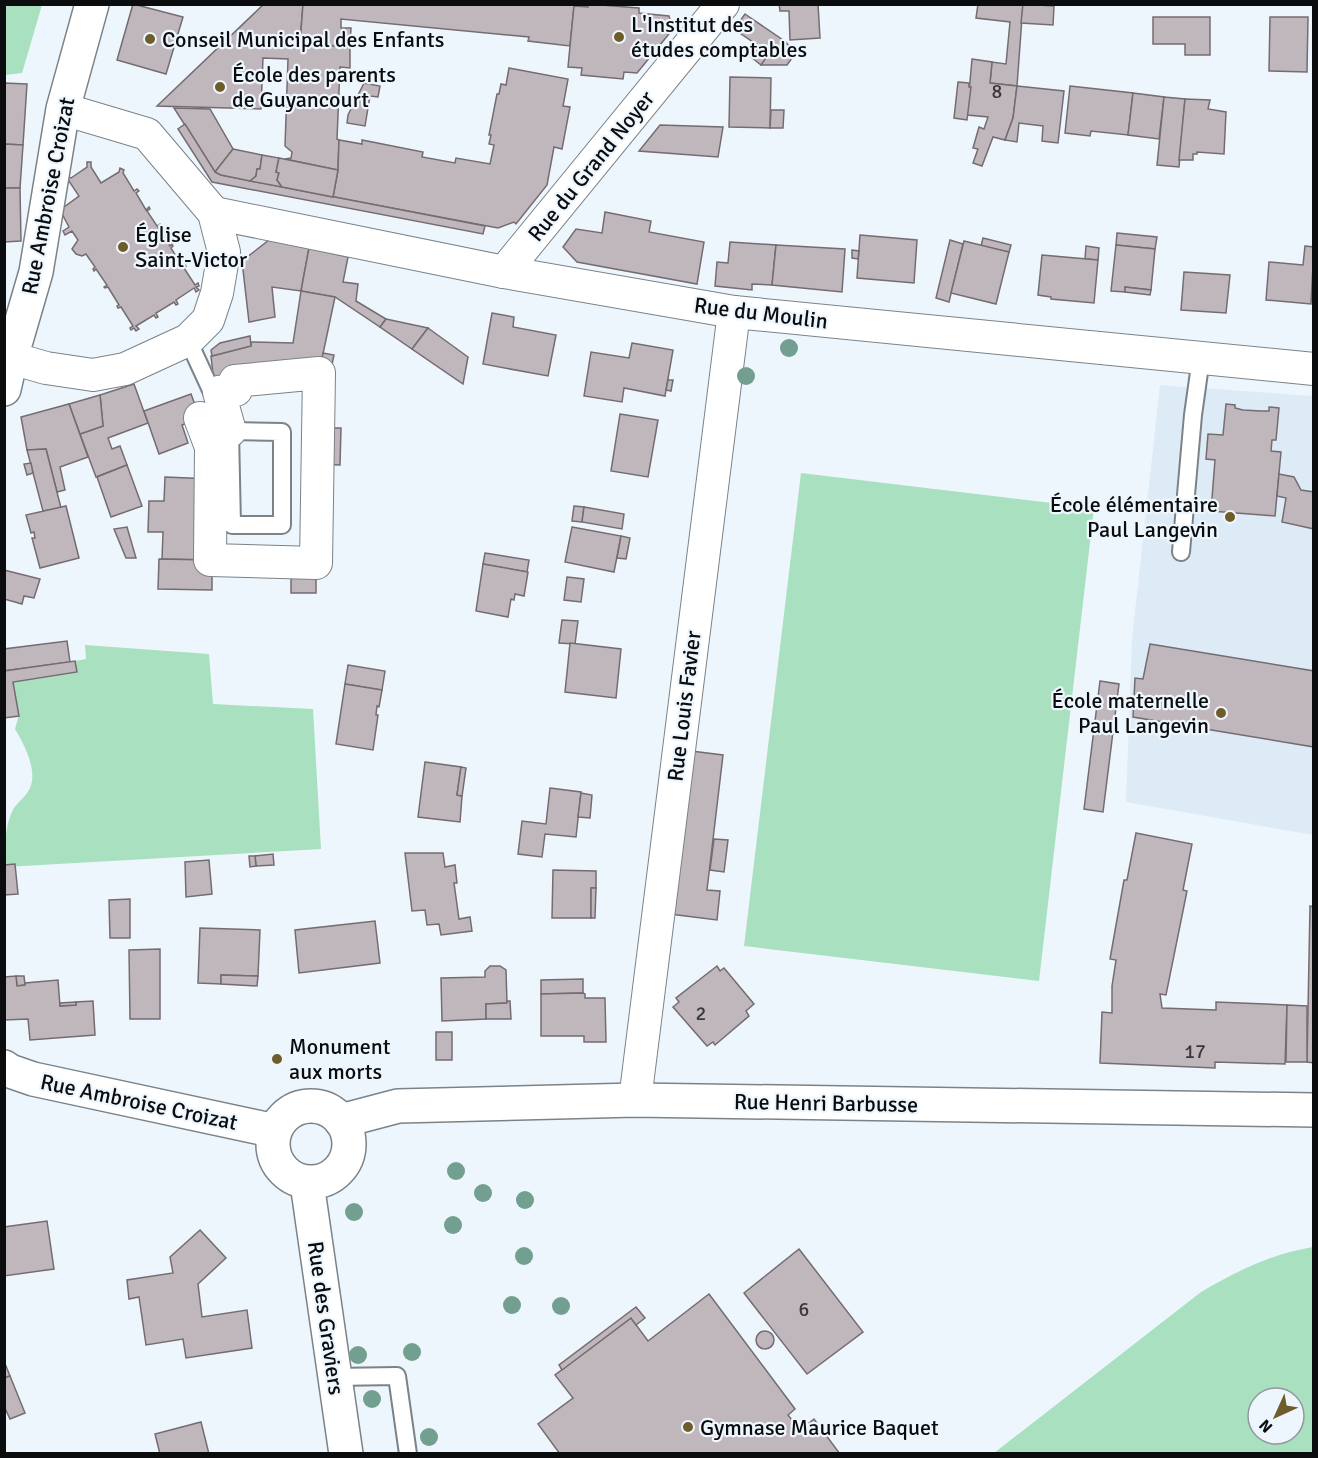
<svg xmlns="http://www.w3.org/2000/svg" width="1318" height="1458" font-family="Signika,sans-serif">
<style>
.built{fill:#ddebf6}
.green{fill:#a9e0bf;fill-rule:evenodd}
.building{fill:#c0b7bc;stroke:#746c71;stroke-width:1.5}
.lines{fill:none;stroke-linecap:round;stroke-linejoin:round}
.service-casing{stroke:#7b8388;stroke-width:20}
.minor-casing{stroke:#7b8388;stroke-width:34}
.tertiary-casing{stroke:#7b8388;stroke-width:36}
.service{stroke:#fff;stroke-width:16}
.minor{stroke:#fff;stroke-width:32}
.tertiary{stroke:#fff;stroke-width:33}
.tree{fill:#739f90}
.poi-dot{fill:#6e5d2b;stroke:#eef6fd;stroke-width:2}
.labels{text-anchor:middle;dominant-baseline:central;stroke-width:4.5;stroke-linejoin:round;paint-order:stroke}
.number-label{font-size:20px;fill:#38373a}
.poi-label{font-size:22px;fill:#0a0c0e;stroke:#eef6fd;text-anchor:start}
.street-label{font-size:22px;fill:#0a0c0e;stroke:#eef6fd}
</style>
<rect width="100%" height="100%" fill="#eef6fd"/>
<polygon class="built" points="1160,385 1313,396 1313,835 1126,802 1132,638"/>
<g class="green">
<polygon points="4,5 42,5 22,73 5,75"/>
<polygon points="801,473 1094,508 1039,981 744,946"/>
<path d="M85 645 209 654 213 704 313 709 321 849 5 867C5 849 4 825 14 808 18 802 25 797 29 790 39 772 24 744 15 729L19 715 13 682 76 672 75 661 86 659Z"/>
<path d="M1313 1247V1453H994L1201 1292C1237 1271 1271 1254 1313 1247ZM1258 1398H1294V1434H1258Z"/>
</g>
<g class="building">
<polygon points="133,4 183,17 166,74 117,60"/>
<polygon points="264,4 303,4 300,43 350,47 350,68 340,67 337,139 339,140 338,170 285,159 291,158 292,152 285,146 288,59 263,58 261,109 157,106"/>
<polygon points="303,4 574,4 574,6 570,46 528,41 529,37 341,19 341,28 351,28 350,47 300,43"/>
<polygon points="588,4 639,8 639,13 669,16 673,29 637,73 624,72 623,79 581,75 582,68 568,67 570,46 574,6 588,7"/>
<polygon points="779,4 818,4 820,38 790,40 789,11 780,11"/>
<polygon points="978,4 1023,4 1017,86 990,83 992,62 1006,64 1010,22 976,18"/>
<polygon points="1023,4 1054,6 1053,25 1021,23"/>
<polygon points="745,14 786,42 795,54 787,65 761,65 769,53 734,29"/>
<polygon points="1153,17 1210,17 1210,55 1185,55 1185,44 1153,44"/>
<polygon points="1270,17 1308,17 1307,72 1269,71"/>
<polygon points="759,46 769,53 761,65 751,57"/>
<polygon points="972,59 992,62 990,83 1017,86 1013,118 1005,140 993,137 982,166 973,163 978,149 973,148 979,127 984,129 988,117 967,115"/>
<polygon points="509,68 568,79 563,106 570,107 562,149 554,147 547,185 516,224 514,222 498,228 333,197 338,170 339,140 362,144 362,140 423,152 422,157 455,163 456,158 490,164 494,145 489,144 491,135 489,135 497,94 499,94 501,84 506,85"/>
<polygon points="730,77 771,78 770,128 729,127"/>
<polygon points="958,82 969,83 969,87 971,87 967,120 954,118"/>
<polygon points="4,83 27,84 23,145 4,144"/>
<polygon points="364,83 380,86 378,97 370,96 365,126 347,123 348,115"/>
<polygon points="1017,86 1064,91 1058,143 1042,141 1043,126 1019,123 1017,142 1005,140 1013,118"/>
<polygon points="1070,86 1133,93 1128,135 1091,131 1090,136 1065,133"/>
<polygon points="1133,93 1164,97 1159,139 1128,135"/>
<polygon points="1164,97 1185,99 1179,167 1157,165"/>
<polygon points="1185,99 1210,100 1208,109 1226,112 1224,154 1197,152 1197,154 1193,154 1193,160 1179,160"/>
<polygon points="174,108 210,109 233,149 215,172"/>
<polygon points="771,110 784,110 783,128 770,128"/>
<polygon points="185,124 215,172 221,175 485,226 483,234 212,182 178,129"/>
<polygon points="660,125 723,127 718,157 639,151"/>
<polygon points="4,144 23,145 20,188 4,188"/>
<polygon points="233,149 262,155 260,169 257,169 256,176 250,181 221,175 215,172"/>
<polygon points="262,155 279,158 276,172 279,173 277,180 282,187 250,181 256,176 257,169 260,169"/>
<polygon points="279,158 338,170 333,197 282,187 277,180 279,173 276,172"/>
<polygon points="87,162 91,162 91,167 101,183 119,172 120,168 124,170 123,173 134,191 137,189 139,191 136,193 146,210 149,207 150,209 147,211 157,226 160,224 161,226 158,228 170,246 172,244 173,246 171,248 182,266 185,264 186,266 184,268 195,285 198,283 199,286 196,287 199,290 196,292 194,288 176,300 178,304 176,305 174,302 156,313 158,317 156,318 154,315 136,326 139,329 136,331 134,328 131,330 130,328 133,326 121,307 118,308 117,306 119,305 108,287 105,288 104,287 107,285 96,269 94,271 93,269 95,267 86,254 82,256 76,254 72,249 78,240 72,231 65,235 63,231 69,227 60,210 79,196 69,181 65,179 67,176 71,178 87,167"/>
<polygon points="4,188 20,188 21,241 4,242"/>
<polygon points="605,212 651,221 649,232 704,242 697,284 577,262 563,247 576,229 602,233"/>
<polygon points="1117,233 1157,237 1155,249 1116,245"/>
<polygon points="860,235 917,240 914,283 857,278"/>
<polygon points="983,238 1011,245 1009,252 981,246"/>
<polygon points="269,240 309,248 301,291 272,287 275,317 249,322 242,261"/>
<polygon points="950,240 963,244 949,302 936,298"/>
<polygon points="964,241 1009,252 996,304 951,293"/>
<polygon points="730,242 776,245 772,285 752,284 752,290 715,286 717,262 728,263"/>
<polygon points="776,245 845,249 842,292 772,285"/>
<polygon points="1116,245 1155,249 1151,290 1125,287 1125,292 1111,291"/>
<polygon points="1086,246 1099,248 1098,260 1085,259"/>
<polygon points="1305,246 1314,247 1311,304 1266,300 1269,262 1303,265"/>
<polygon points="309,248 348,257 343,282 358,284 356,301 386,319 380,327 335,297 301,291"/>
<polygon points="852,250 859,251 858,259 852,258"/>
<polygon points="1042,255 1098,260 1094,303 1051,299 1051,297 1038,295"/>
<polygon points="1184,272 1230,275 1226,313 1181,310"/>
<polygon points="1125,287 1151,290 1150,295 1125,292"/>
<polygon points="301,291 335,297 320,368 214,383 211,356 251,346 251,342 293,343"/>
<polygon points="492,313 514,317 513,327 556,335 548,376 483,364"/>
<polygon points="386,319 428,328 412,349 380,327"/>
<polygon points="428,328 468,357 463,384 412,349"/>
<polygon points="250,336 251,346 212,356 211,350 220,343"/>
<polygon points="632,343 673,350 665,396 624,388 622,402 584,396 591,352 629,358"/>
<polygon points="323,353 334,355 330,374 319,373"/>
<polygon points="668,380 673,380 671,391 666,390"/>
<polygon points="134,384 148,423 108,438 112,449 120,446 127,465 96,477 80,434 103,426 100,395"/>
<polygon points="191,394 200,418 182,425 188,443 159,454 144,411"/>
<polygon points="100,395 103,426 80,434 69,404"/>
<polygon points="69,404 88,457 60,467 65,490 57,492 46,449 27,450 21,417"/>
<polygon points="1226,404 1235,405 1235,408 1243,410 1261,411 1269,411 1269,407 1279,408 1276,440 1272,440 1271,451 1281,452 1275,516 1211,511 1215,460 1206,459 1208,434 1223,435"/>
<polygon points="620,414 658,420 648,477 611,471"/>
<polygon points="331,428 341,428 340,465 317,464"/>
<polygon points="46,449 61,508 43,511 27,450"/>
<polygon points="31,463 33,473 27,475 24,464"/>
<polygon points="127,465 142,506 111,517 97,477"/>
<polygon points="1279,474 1294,477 1301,490 1314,492 1314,529 1282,522 1286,498 1277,496"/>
<polygon points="165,477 212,479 210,560 162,559 163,532 148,532 149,501 164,501"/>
<polygon points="66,506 79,558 40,568 32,538 35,538 34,532 31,533 26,515"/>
<polygon points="574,506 584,507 582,522 572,521"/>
<polygon points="584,507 624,514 622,529 582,522"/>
<polygon points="127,527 136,558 126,558 114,529"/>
<polygon points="572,527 621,536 614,572 565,562"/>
<polygon points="621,536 630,538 626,559 617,558"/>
<polygon points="485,553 529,560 527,572 483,564"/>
<polygon points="159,559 207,560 212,569 212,590 158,589"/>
<polygon points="291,562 316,563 316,593 291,593"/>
<polygon points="483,564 528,572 524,596 515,594 514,600 511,599 508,617 476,611"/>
<polygon points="4,570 40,579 34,598 24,596 22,604 4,599"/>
<polygon points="567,577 584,579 581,602 564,600"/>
<polygon points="562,620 578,621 575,644 559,643"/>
<polygon points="67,641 70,662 4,671 4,649"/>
<polygon points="570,643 621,649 616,698 565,692"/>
<polygon points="1150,644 1314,671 1314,747 1133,717 1135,678 1143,679"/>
<polygon points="75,661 77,672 13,682 19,716 4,718 4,671"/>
<polygon points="348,665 385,671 382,690 345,684"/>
<polygon points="1100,681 1119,684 1103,812 1084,809"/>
<polygon points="345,684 382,690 379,707 377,706 376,715 378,715 373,750 336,744"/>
<polygon points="691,751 723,755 707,890 720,891 717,920 670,914"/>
<polygon points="425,762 461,767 457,795 462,796 460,822 418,817"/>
<polygon points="461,767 466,768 462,796 457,795"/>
<polygon points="550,788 581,792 576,837 545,834 542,857 518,854 522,821 546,824"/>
<polygon points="581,793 592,795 590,818 578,817"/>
<polygon points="1136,833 1192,844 1183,890 1187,891 1166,995 1160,994 1162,1008 1216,1010 1216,1002 1287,1005 1285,1064 1215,1062 1215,1068 1100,1063 1102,1012 1112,1013 1112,986 1116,960 1110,959 1124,880 1127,880"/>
<polygon points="714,839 728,840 724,872 710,870"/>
<polygon points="405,853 443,853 445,867 455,865 457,883 454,883 459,919 470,917 472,931 441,935 439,924 427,925 425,910 412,911"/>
<polygon points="273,854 274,865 256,866 255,856"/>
<polygon points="249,856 255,856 256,866 250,867"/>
<polygon points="209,860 212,894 186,897 185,862"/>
<polygon points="15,864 18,894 4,895 4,865"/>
<polygon points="553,870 596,871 596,888 591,888 591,918 552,918"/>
<polygon points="591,888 596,888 595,918 591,918"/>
<polygon points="130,899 130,938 110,938 109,900"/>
<polygon points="1310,906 1314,907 1314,1063 1307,1062"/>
<polygon points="375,921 380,963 299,973 295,930"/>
<polygon points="200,928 260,930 258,976 221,975 221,984 198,983"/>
<polygon points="160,949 160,1019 130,1019 129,950"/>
<polygon points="490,966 500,966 506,970 507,1003 486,1004 486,1019 442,1021 441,978 485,977 485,971"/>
<polygon points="717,966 720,971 724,968 754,1004 746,1011 749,1016 715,1045 713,1042 707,1046 673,1007 679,1002 676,998"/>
<polygon points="221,975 258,976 257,986 221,984"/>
<polygon points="16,976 24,976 25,985 17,986"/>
<polygon points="16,976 17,986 25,985 25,983 58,980 60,1006 76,1005 76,1002 93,1001 95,1035 30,1040 28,1019 4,1020 4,977"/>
<polygon points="583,979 583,993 541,994 541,980"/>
<polygon points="583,993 585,994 585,998 605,998 606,1042 584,1042 584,1036 541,1036 541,994"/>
<polygon points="507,1001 510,1001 511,1019 486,1019 486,1004 507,1003"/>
<polygon points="76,1002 76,1005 60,1006 60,1003"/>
<polygon points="1287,1005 1307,1006 1307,1062 1286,1062"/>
<rect x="436" y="1032" width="16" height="28"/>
<polygon points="47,1221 54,1269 4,1276 4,1227"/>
<polygon points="200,1230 226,1258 198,1284 202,1317 247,1310 252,1348 186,1358 183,1339 146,1345 139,1297 129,1299 127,1280 173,1273 170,1257"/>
<polygon points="799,1249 863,1332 807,1374 744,1293"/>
<polygon points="709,1294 795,1409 788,1415 800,1430 814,1419 840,1454 560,1454 538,1424 573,1398 555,1375 631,1318 648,1341"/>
<polygon points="636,1307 645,1318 636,1325 631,1318 562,1370 559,1365"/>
<circle cx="765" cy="1340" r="9"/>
<polygon points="4,1361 10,1376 4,1378"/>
<polygon points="10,1376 25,1413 10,1419 4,1406 4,1378"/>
<polygon points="201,1422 209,1454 160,1454 155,1434"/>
</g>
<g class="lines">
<defs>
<g id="service">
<polyline points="188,340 216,401"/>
<polyline points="227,424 230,431 232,525 282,525 282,432 230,431"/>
<polyline points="1181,552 1193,415 1201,358"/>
<polyline points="334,1377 397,1376 408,1454"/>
</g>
<g id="minor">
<polyline points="214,213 504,272 734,312 1314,369"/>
<polyline points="504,272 723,4"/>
<polyline points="4,356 46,368 93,375 125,369 188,340 208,320 217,293 224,252 214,213 147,134 63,109"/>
<polygon points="319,373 316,563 210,560 211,447 200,418 230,431 219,392 236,390 235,381"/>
<polyline points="635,1100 734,312"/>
</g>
<g id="tertiary">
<polyline points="4,389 11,358 36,272 63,109 92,4"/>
<polyline points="4,1067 10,1071 33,1079 275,1131"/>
<circle cx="311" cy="1144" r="38"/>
<polyline points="341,1121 398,1106 635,1100 1314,1110"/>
<polyline points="307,1183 346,1454"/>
</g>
</defs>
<use href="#service" class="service-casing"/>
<use href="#minor" class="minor-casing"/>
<use href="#tertiary" class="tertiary-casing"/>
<use href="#service" class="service"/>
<use href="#minor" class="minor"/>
<use href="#tertiary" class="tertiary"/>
</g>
<g class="tree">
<circle cx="789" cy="348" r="9"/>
<circle cx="746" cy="376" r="9"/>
<circle cx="456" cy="1171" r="9"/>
<circle cx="483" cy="1193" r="9"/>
<circle cx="525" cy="1200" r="9"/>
<circle cx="354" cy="1212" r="9"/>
<circle cx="453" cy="1225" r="9"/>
<circle cx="524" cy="1256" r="9"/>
<circle cx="512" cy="1305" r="9"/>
<circle cx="561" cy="1306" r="9"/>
<circle cx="412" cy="1352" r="9"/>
<circle cx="358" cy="1355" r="9"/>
<circle cx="372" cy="1399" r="9"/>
<circle cx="429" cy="1437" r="9"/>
</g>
<g class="poi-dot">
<circle cx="619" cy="37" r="6"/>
<circle cx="150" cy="39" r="6"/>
<circle cx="220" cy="87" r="6"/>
<circle cx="123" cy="247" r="6"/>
<circle cx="1230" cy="517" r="6"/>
<circle cx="1221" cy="713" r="6"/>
<circle cx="277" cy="1059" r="6"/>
<circle cx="688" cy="1427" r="6"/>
</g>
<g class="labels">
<g class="number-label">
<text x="997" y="91">8</text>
<text x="701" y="1013">2</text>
<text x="1195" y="1051">17</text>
<text x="804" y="1309">6</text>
</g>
<g class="poi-label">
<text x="631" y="24">L'Institut des<tspan x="631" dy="25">études comptables</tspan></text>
<text x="162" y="39">Conseil Municipal des Enfants</text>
<text x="232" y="74">École des parents<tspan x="232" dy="25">de Guyancourt</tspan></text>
<text x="135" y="234">Église<tspan x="135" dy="25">Saint-Victor</tspan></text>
<text x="1218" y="504" text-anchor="end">École élémentaire<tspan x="1218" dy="25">Paul Langevin</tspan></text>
<text x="1209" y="700" text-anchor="end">École maternelle<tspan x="1209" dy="25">Paul Langevin</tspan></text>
<text x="289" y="1046">Monument<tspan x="289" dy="25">aux morts</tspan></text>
<text x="700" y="1427">Gymnase Maurice Baquet</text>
</g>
<g class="street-label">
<text transform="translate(591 166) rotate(-51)">Rue du Grand Noyer</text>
<text transform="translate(48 196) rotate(-79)">Rue Ambroise Croizat</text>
<text transform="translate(761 313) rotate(7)">Rue du Moulin</text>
<text transform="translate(684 706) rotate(-83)">Rue Louis Favier</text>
<text transform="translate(139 1102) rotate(12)">Rue Ambroise Croizat</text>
<text transform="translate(826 1103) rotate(1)">Rue Henri Barbusse</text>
<text transform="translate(326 1318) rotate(82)">Rue des Graviers</text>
</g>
</g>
<rect width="1318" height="1458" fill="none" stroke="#0a0c0e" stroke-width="12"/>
<g transform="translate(1276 1416) rotate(225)"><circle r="28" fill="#eef6fd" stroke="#93989d" stroke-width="1.5"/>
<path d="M0-4.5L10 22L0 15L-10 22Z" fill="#6e5d2b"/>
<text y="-9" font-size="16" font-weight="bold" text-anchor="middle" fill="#0a0c0e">N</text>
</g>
</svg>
